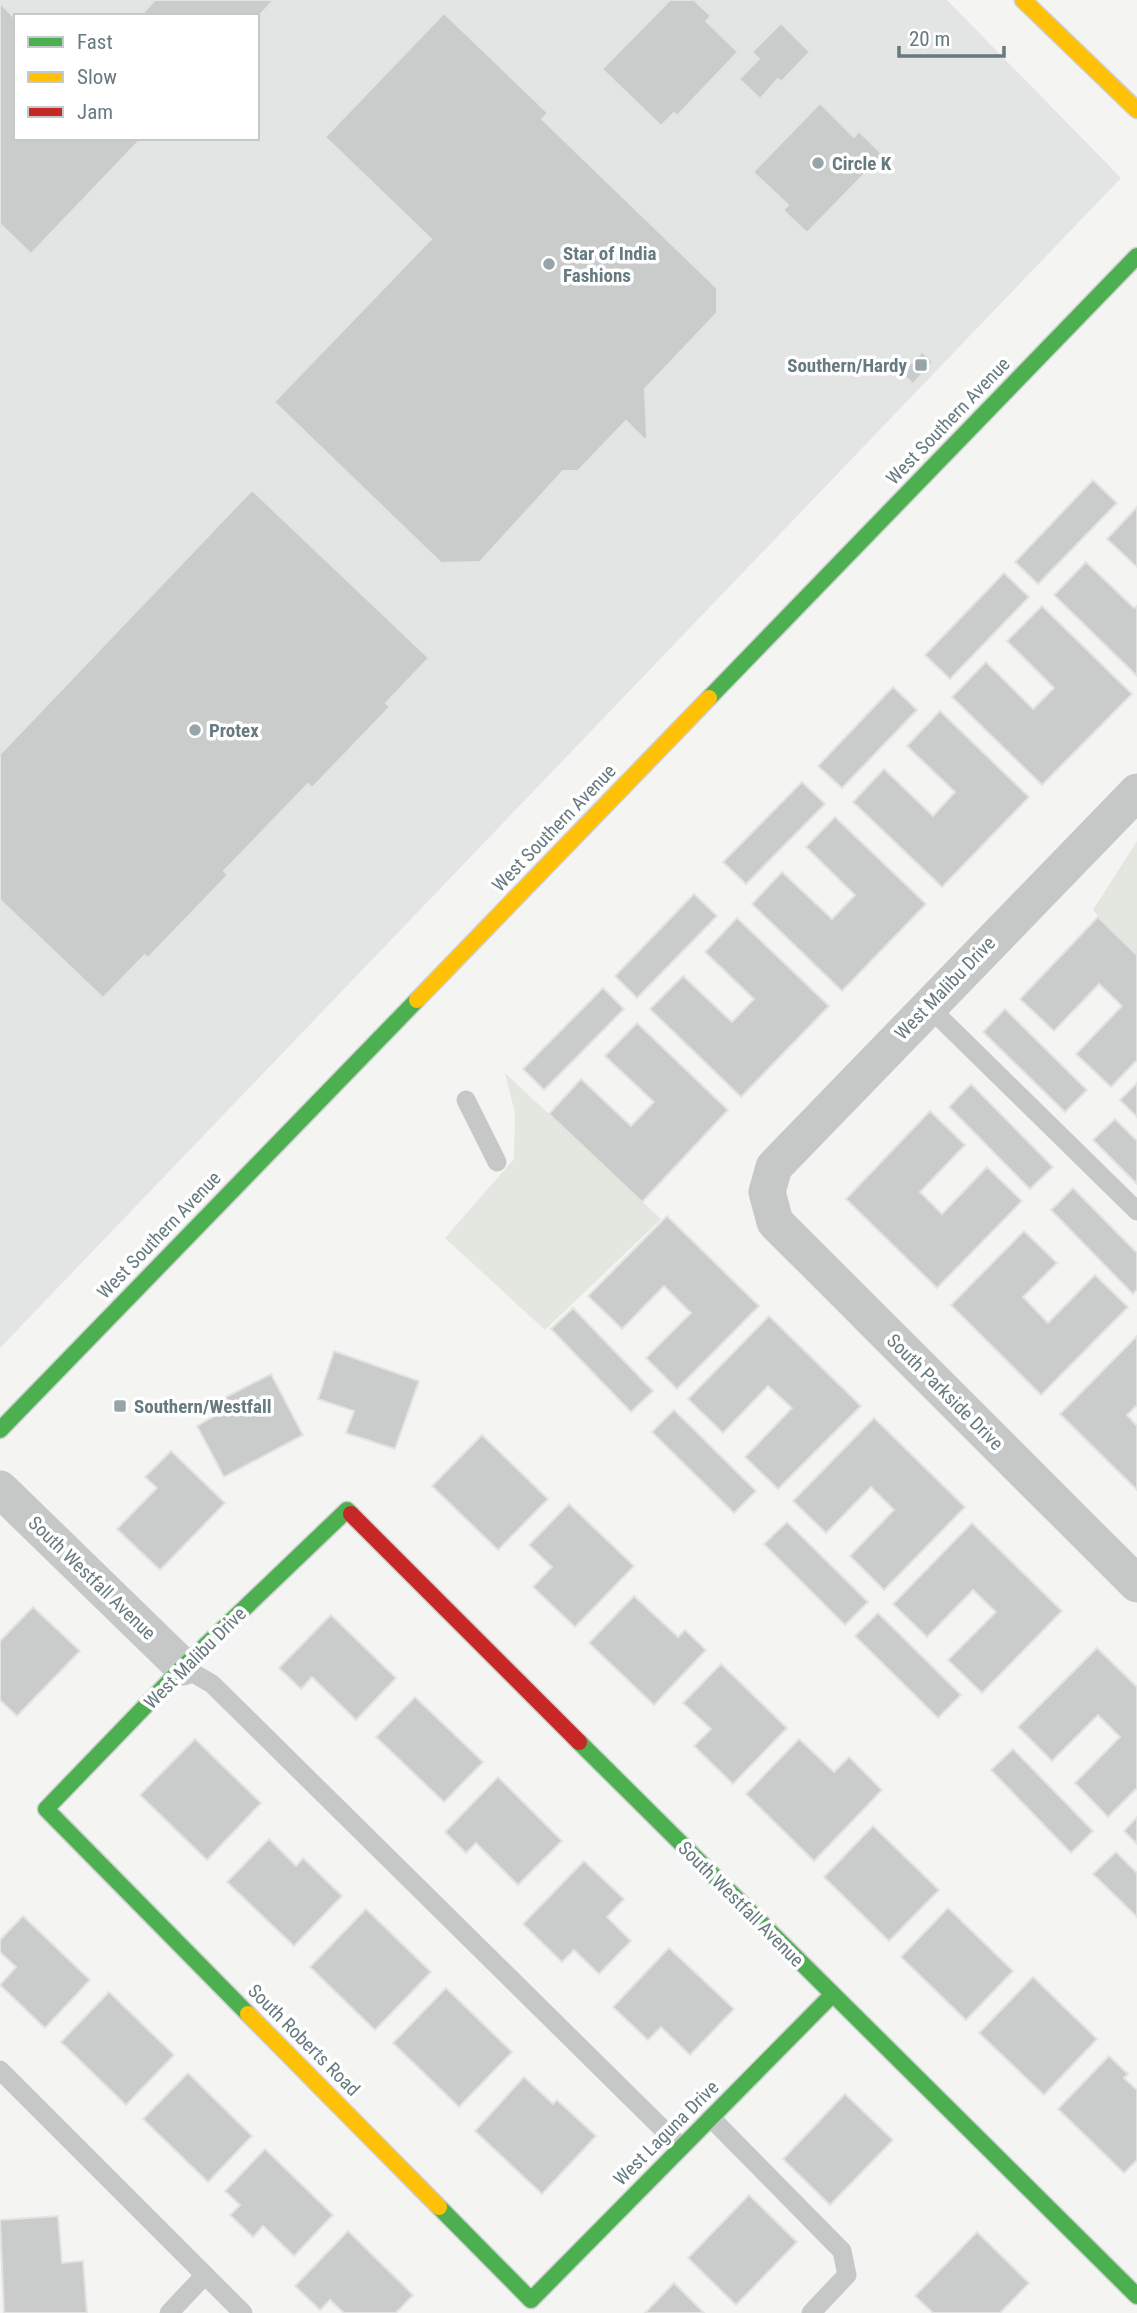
<svg xmlns="http://www.w3.org/2000/svg" width="1137" height="2313" font-family="'Roboto Condensed',sans-serif">
<style>
.built{fill:#e3e4e4;fill-rule:evenodd}
.green{fill:#e4e6e0}
.building{fill:#cacccc;stroke:#e3e3e2;stroke-width:2}
.lines{fill:none;stroke-linecap:round;stroke-linejoin:round}
.fast-casing{stroke:#cfd1d1;stroke-width:19}
.slow-casing{stroke:#cfd1d1;stroke-width:19}
.jam-casing{stroke:#cfd1d1;stroke-width:19}
.lane{stroke:#c6c8c8;stroke-width:19}
.street{stroke:#c6c8c8;stroke-width:37}
.fast{stroke:#4caf50;stroke-width:16}
.slow{stroke:#ffc107;stroke-width:16}
.jam{stroke:#c62828;stroke-width:16}
.poi-dot{fill:#98a5a8;stroke:#fff;stroke-width:2.5}
.labels{text-anchor:middle;dominant-baseline:central;stroke-width:7;stroke-linejoin:round;paint-order:stroke}
.poi-label{font-size:19px;font-weight:bold;fill:#667a80;stroke:#fff;text-anchor:start}
.street-label{font-size:19px;fill:#667a80;stroke:#fff}
</style>
<rect width="100%" height="100%" fill="#f4f4f3"/>
<path class="built" d="M0 0H947L1121 178 0 1348ZM16 16H257V138H16Z"/>
<g class="green">
<polygon points="1137,841 1137,955 1093,910"/>
<polygon points="505,1073 661,1219 545,1330 445,1238 514,1159 515,1113"/>
</g>
<g class="building">
<polygon points="155,0 274,0 257,18 257,16 140,16"/>
<polygon points="670,0 694,0 711,16 706,21 738,52 677,116 674,113 661,126 602,69"/>
<polygon points="0,3 16,19 16,138 141,139 31,254 0,224"/>
<polygon points="444,13 548,113 542,119 717,288 717,313 645,389 647,437 645,440 626,421 578,471 563,471 480,562 441,563 274,402 431,239 325,137"/>
<polygon points="781,23 810,52 781,82 778,79 760,99 739,79 759,59 752,52"/>
<polygon points="820,103 854,137 859,131 883,155 807,233 783,210 788,205 753,172"/>
<polygon points="922,352 933,362 913,384 901,373"/>
<polygon points="1093,480 1117,503 1038,584 1015,562"/>
<polygon points="252,490 429,658 386,703 390,707 312,788 308,784 224,871 228,875 148,958 145,955 103,998 0,900 0,754"/>
<polygon points="1137,507 1137,567 1107,539"/>
<polygon points="1086,562 1134,608 1137,606 1137,676 1054,595"/>
<polygon points="1004,573 1029,597 950,679 925,655"/>
<polygon points="1042,606 1132,694 1042,785 952,697 986,662 1033,709 1054,688 1007,641"/>
<polygon points="893,687 917,710 842,788 818,766"/>
<polygon points="940,711 1029,797 942,887 853,802 884,769 933,816 955,792 907,746"/>
<polygon points="802,782 825,804 746,884 723,862"/>
<polygon points="835,817 926,904 842,991 752,904 782,872 832,919 855,895 806,847"/>
<polygon points="694,894 717,916 637,998 615,976"/>
<polygon points="1098,917 1137,955 1137,1060 1111,1087 1076,1054 1122,1006 1099,984 1054,1031 1020,999"/>
<polygon points="737,918 829,1006 741,1097 650,1009 683,976 732,1022 754,999 705,952"/>
<polygon points="603,988 624,1009 544,1090 523,1069"/>
<polygon points="1005,1009 1087,1090 1065,1112 983,1032"/>
<polygon points="637,1023 728,1110 642,1202 549,1114 581,1079 631,1126 654,1102 605,1056"/>
<polygon points="1137,1083 1137,1117 1120,1100"/>
<polygon points="971,1084 1053,1167 1030,1189 949,1107"/>
<polygon points="930,1111 965,1145 920,1192 942,1214 987,1167 1022,1201 937,1288 846,1199"/>
<polygon points="1115,1119 1137,1141 1137,1184 1093,1140"/>
<polygon points="1073,1188 1137,1253 1137,1289 1133,1294 1051,1210"/>
<polygon points="667,1216 759,1306 677,1389 646,1358 691,1313 664,1286 622,1329 588,1296"/>
<polygon points="1024,1231 1057,1263 1023,1297 1048,1323 1095,1275 1128,1307 1041,1395 951,1305"/>
<polygon points="573,1308 653,1391 631,1412 551,1329"/>
<polygon points="769,1316 861,1406 778,1489 745,1457 792,1408 768,1386 723,1433 688,1399"/>
<polygon points="1137,1336 1137,1405 1127,1415 1137,1426 1137,1490 1060,1414"/>
<polygon points="334,1351 419,1381 395,1449 346,1433 354,1411 318,1399"/>
<polygon points="271,1374 303,1435 224,1477 197,1426 220,1413 214,1403"/>
<polygon points="674,1410 756,1491 734,1513 652,1432"/>
<polygon points="874,1418 965,1507 884,1590 850,1556 894,1510 871,1487 826,1533 793,1501"/>
<polygon points="482,1435 548,1499 498,1550 432,1486"/>
<polygon points="171,1451 225,1503 160,1570 117,1529 157,1488 145,1477"/>
<polygon points="569,1504 634,1566 575,1627 533,1587 552,1567 529,1545"/>
<polygon points="787,1522 868,1602 845,1625 764,1544"/>
<polygon points="972,1523 1062,1611 982,1693 948,1660 996,1612 973,1590 927,1637 893,1604"/>
<polygon points="634,1596 678,1637 685,1630 706,1650 654,1705 589,1643"/>
<polygon points="33,1607 80,1651 17,1716 0,1700 0,1641"/>
<polygon points="878,1613 961,1695 938,1718 855,1636"/>
<polygon points="331,1615 396,1678 356,1720 312,1677 301,1689 279,1668"/>
<polygon points="1097,1648 1137,1687 1137,1788 1108,1817 1075,1783 1120,1737 1098,1715 1052,1761 1018,1727"/>
<polygon points="721,1664 787,1728 733,1784 694,1746 711,1729 683,1703"/>
<polygon points="415,1697 483,1762 444,1802 376,1737"/>
<polygon points="195,1739 261,1803 207,1860 140,1795"/>
<polygon points="799,1739 834,1772 849,1757 882,1790 814,1861 746,1794"/>
<polygon points="1013,1749 1093,1831 1071,1853 991,1770"/>
<polygon points="498,1777 562,1841 518,1885 476,1843 466,1853 445,1832"/>
<polygon points="1137,1817 1137,1844 1124,1831"/>
<polygon points="873,1826 939,1890 889,1941 824,1877"/>
<polygon points="269,1839 296,1866 303,1858 342,1896 294,1946 227,1882"/>
<polygon points="1116,1852 1137,1873 1137,1917 1093,1874"/>
<polygon points="584,1861 624,1899 607,1917 631,1941 599,1974 574,1950 562,1962 523,1924"/>
<polygon points="948,1908 1013,1971 966,2020 901,1957"/>
<polygon points="366,1909 431,1972 375,2030 310,1967"/>
<polygon points="23,1916 90,1980 45,2028 0,1985 16,1967 0,1952 0,1940"/>
<polygon points="669,1948 734,2009 690,2055 661,2027 648,2040 613,2007"/>
<polygon points="1033,1977 1097,2039 1044,2095 979,2033"/>
<polygon points="446,1988 512,2052 459,2107 393,2043"/>
<polygon points="109,1992 174,2055 126,2105 61,2042"/>
<polygon points="1109,2056 1128,2074 1124,2078 1137,2090 1137,2160 1124,2173 1058,2109"/>
<polygon points="188,2073 252,2136 208,2182 143,2119"/>
<polygon points="524,2077 553,2104 557,2100 596,2136 542,2194 475,2131"/>
<polygon points="845,2094 893,2140 830,2205 783,2159"/>
<polygon points="265,2149 333,2215 294,2256 263,2226 253,2237 230,2215 240,2205 225,2191"/>
<polygon points="749,2195 797,2242 736,2305 688,2258"/>
<polygon points="58,2216 62,2263 83,2261 87,2313 4,2313 0,2220"/>
<polygon points="348,2231 413,2295 396,2313 344,2313 330,2300 320,2310 295,2286"/>
<polygon points="977,2232 1029,2283 1000,2313 933,2313 915,2296"/>
<polygon points="674,2283 704,2313 645,2313"/>
</g>
<g class="lines">
<defs>
<g id="fast">
<polyline points="709,698 1137,256"/>
<polyline points="0,1430 417,1000"/>
<polyline points="579,1742 1137,2296"/>
<polyline points="248,2014 46,1809 183,1667 347,1510 351,1514"/>
<polyline points="439,2207 531,2300 832,1995"/>
</g>
<g id="slow">
<polyline points="1023,0 1137,110"/>
<polyline points="417,1000 709,698"/>
<polyline points="248,2014 439,2207"/>
</g>
<polyline id="jam" points="351,1514 579,1742"/>
</defs>
<use href="#fast" class="fast-casing"/>
<use href="#slow" class="slow-casing"/>
<use href="#jam" class="jam-casing"/>
<g class="lane">
<polyline points="928,1006 1137,1211"/>
<polyline points="466,1100 497,1162"/>
<polyline points="183,1667 212,1684 681,2147"/>
<polyline points="0,2070 243,2313"/>
<polyline points="711,2118 842,2251 847,2275 811,2313"/>
<polyline points="169,2313 205,2275"/>
</g>
<g class="street">
<polyline points="1137,792 774,1167 767,1192 775,1222 1137,1584"/>
<polyline points="0,1489 183,1667"/>
</g>
<use href="#fast" class="fast"/>
<use href="#slow" class="slow"/>
<use href="#jam" class="jam"/>
</g>
<g class="poi-dot">
<circle cx="818" cy="163" r="7"/>
<circle cx="549" cy="264" r="7"/>
<rect x="914" y="358" width="14" height="14" rx="3.5"/>
<circle cx="195" cy="730" r="7"/>
<rect x="113" y="1399" width="14" height="14" rx="3.5"/>
</g>
<g class="labels">
<g class="poi-label">
<text x="832" y="163">Circle K</text>
<text x="563" y="253">Star of India<tspan x="563" dy="22">Fashions</tspan></text>
<text x="907" y="365" text-anchor="end">Southern/Hardy</text>
<text x="209" y="730">Protex</text>
<text x="134" y="1406">Southern/Westfall</text>
</g>
<g class="street-label">
<text transform="translate(948 421) rotate(-46)">West Southern Avenue</text>
<text transform="translate(554 828) rotate(-46)">West Southern Avenue</text>
<text transform="translate(945 988) rotate(-46)">West Malibu Drive</text>
<text transform="translate(159 1235) rotate(-46)">West Southern Avenue</text>
<text transform="translate(945 1392) rotate(45)">South Parkside Drive</text>
<text transform="translate(92 1578) rotate(44)">South Westfall Avenue</text>
<text transform="translate(195 1658) rotate(-45)">West Malibu Drive</text>
<text transform="translate(741 1904) rotate(45)">South Westfall Avenue</text>
<text transform="translate(304 2040) rotate(45)">South Roberts Road</text>
<text transform="translate(666 2133) rotate(-45)">West Laguna Drive</text>
</g>
</g>
<rect x="14" y="14" width="245" height="126" fill="#ffffff" stroke="#c2cacc" stroke-width="2"/>
<rect x="28" y="37" width="35" height="10" fill="#4caf50" stroke="#c2cacc" stroke-width="2"/>
<text x="77" y="49" font-size="21" fill="#667a80">Fast</text>
<rect x="28" y="72" width="35" height="10" fill="#ffc107" stroke="#c2cacc" stroke-width="2"/>
<text x="77" y="84" font-size="21" fill="#667a80">Slow</text>
<rect x="28" y="107" width="35" height="10" fill="#c62828" stroke="#c2cacc" stroke-width="2"/>
<text x="77" y="119" font-size="21" fill="#667a80">Jam</text>
<path d="M899 46v10h105v-10" fill="none" stroke="#667a80" stroke-width="3.5"/>
<text x="909" y="46" font-size="21" fill="#667a80" stroke="#ffffff" stroke-width="5" paint-order="stroke">20 m</text>
</svg>
